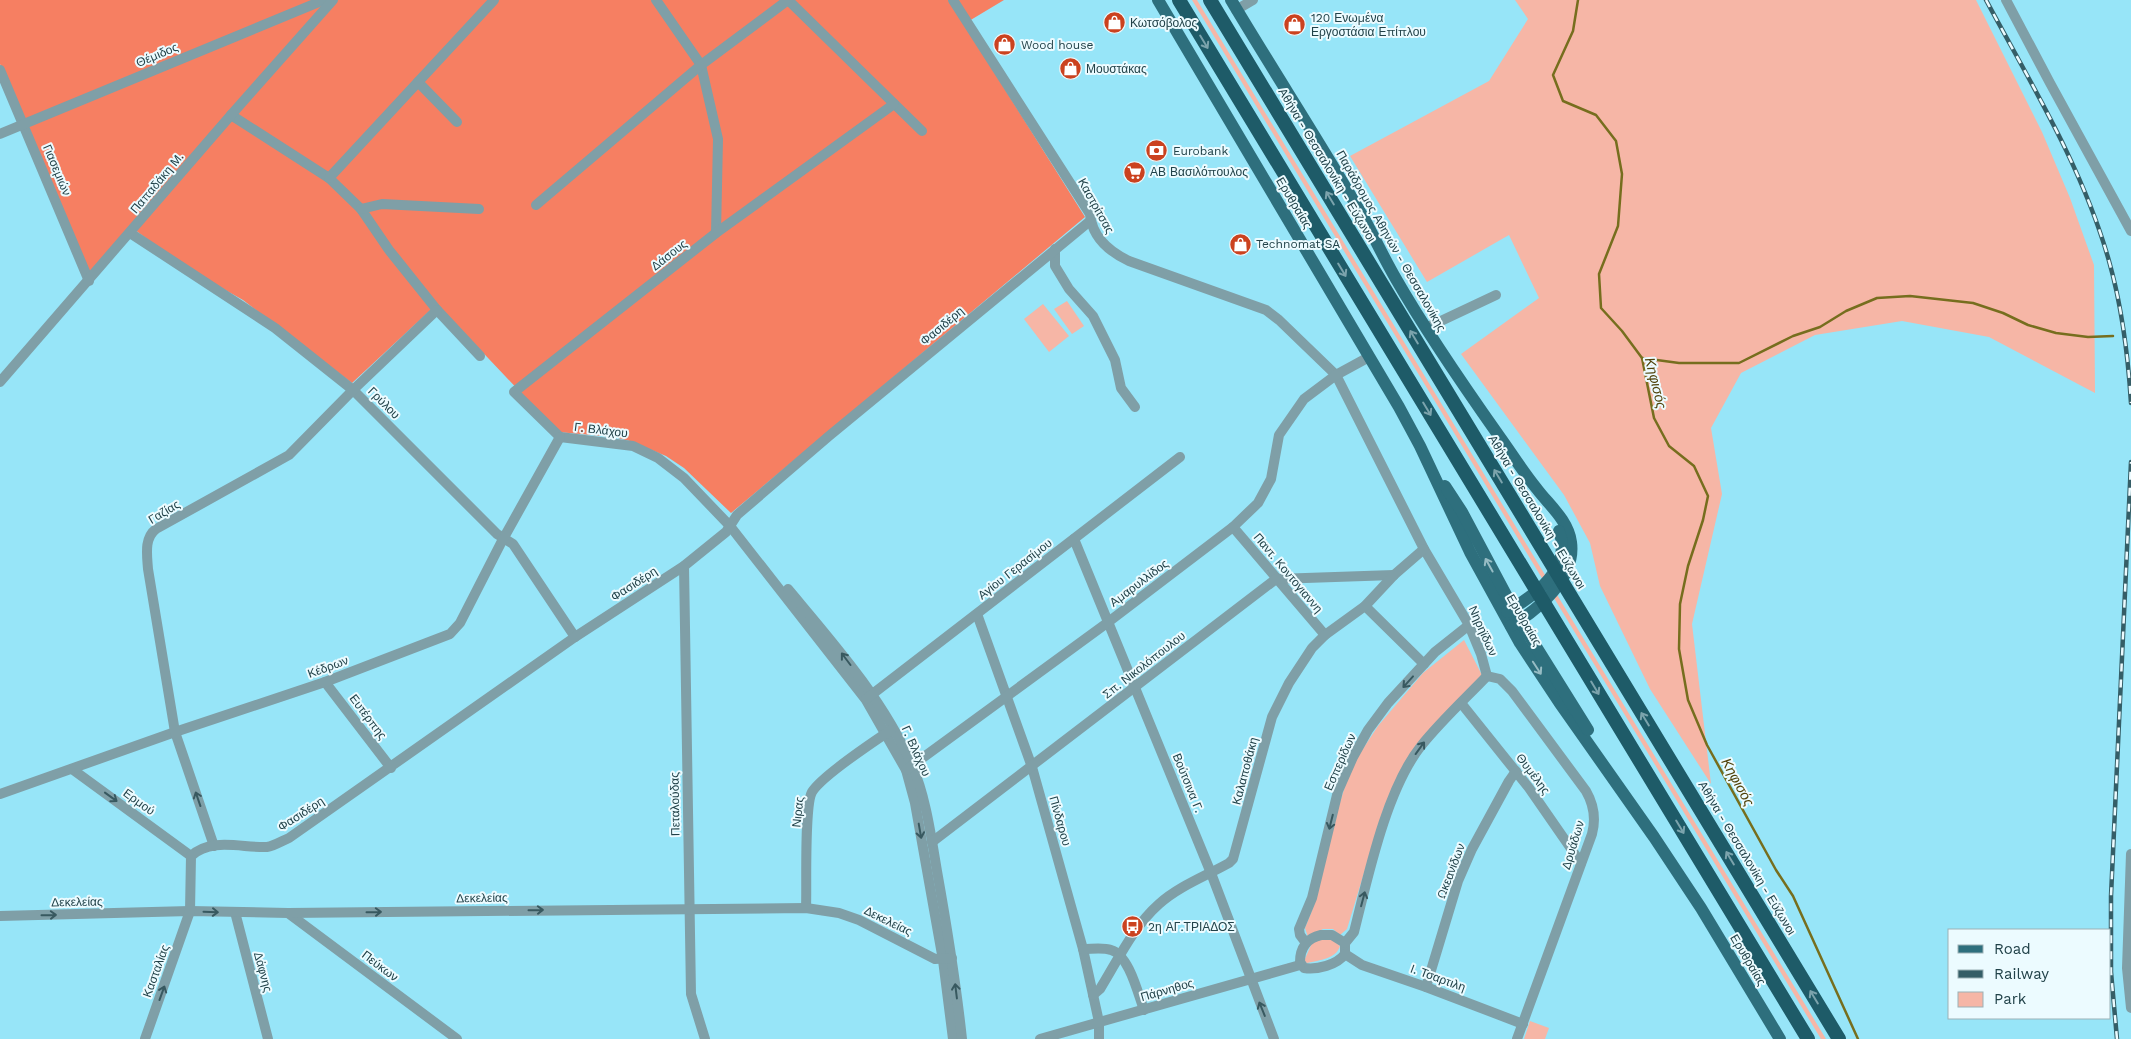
<svg xmlns="http://www.w3.org/2000/svg" width="2131" height="1039" font-family="'Work Sans',sans-serif">
<style>
.green{fill:#f6b6a6}
.forest{fill:#f67f62}
.lines{fill:none;stroke-linecap:round;stroke-linejoin:round}
.stream{stroke:#766e1e;stroke-width:2.5}
.minor{stroke:#7f9fa7;stroke-width:10}
.major{stroke:#2e6f7d;stroke-width:12}
.highway{stroke:#1e5b68;stroke-width:14}
.rail-casing{stroke:#355e67;stroke-width:4.5}
.rail{stroke:#ecfbff;stroke-width:2.5;stroke-dasharray:8;stroke-linecap:butt}
.oneway{stroke:#7ba3ac}
.oneway2{stroke:#96bcc4}
.oneway3{stroke:#385960}
.labels{text-anchor:middle;dominant-baseline:central;stroke-width:4;stroke-linejoin:round;paint-order:stroke}
.poi-label{font-size:12px;fill:#214249;stroke:#ecfbff;text-anchor:start}
.street-label{font-size:12px;fill:#214249;stroke:#ecfbff}
.water-label{font-size:14px;font-style:italic;fill:#50420a;stroke:#ecfbff}
</style>
<rect width="100%" height="100%" fill="#97e5f8"/>
<g class="green">
<polygon points="1192,0 1197,0 1826,1039 1821,1039"/>
<polygon points="1515,0 1976,0 2042,132 2070,198 2094,265 2095,393 1989,337 1902,321 1815,335 1741,373 1711,428 1722,494 1692,624 1711,784 1650,689 1600,586 1590,543 1564,495 1461,354 1539,298 1509,235 1427,282 1350,156 1489,81 1528,19"/>
<polygon points="1067,301 1084,326 1072,334 1054,309"/>
<polygon points="1043,304 1069,336 1049,352 1024,319"/>
<polygon points="1464,640 1482,675 1434,724 1413,750 1384,807 1347,929 1340,935 1333,929 1323,929 1308,937 1305,928 1313,908 1336,815 1351,767 1378,726 1423,673"/>
<path d="M1321 939 1333 940 1340 946C1336 959 1320 960 1307 963L1304 961 1312 943Z"/>
<polygon points="1530,1021 1549,1028 1545,1039 1524,1039"/>
</g>
<polygon class="forest" points="0,0 1004,0 964,24 1085,217 731,513 684,468 666,456 630,441 614,437 558,432 437,304 352,383 243,300 188,269 131,227 90,273 0,64"/>
<g class="lines">
<g class="stream">
<polyline points="1578,0 1573,31 1553,75 1563,101 1596,115 1616,141 1622,174 1618,226 1599,274 1601,308 1622,331 1642,358 1654,418 1669,446 1694,466 1708,496 1703,520 1688,566 1680,604 1679,649 1688,700 1707,745 1776,870 1793,896 1858,1039"/>
<polyline points="1642,358 1679,363 1739,363 1793,336 1820,327 1846,311 1877,298 1910,296 1973,303 2003,313 2028,325 2056,333 2088,337 2113,336"/>
</g>
<g class="minor">
<polyline points="656,0 701,65 718,139 716,233"/>
<polyline points="788,0 922,131"/>
<path d="M953 0 1090 214C1092 237 1110 252 1129 261L1266 310 1279 320 1336 375 1424 549 1469 625 1481 654 1487 676"/>
<polyline points="2006,0 2050,83 2131,231"/>
<polyline points="1236,10 1253,0"/>
<polyline points="0,70 89,281"/>
<polyline points="418,82 457,122"/>
<polyline points="231,115 329,178 361,209 389,250 437,310 480,356"/>
<polyline points="0,134 324,0"/>
<polyline points="329,178 494,0"/>
<polyline points="536,205 701,65 788,0"/>
<polyline points="361,209 382,204 479,209"/>
<polyline points="130,233 275,328 353,390 497,534 513,544 575,637"/>
<polyline points="1055,249 1055,266 1069,289 1093,316 1115,360 1121,388 1135,407"/>
<polyline points="1426,328 1496,295"/>
<polyline points="0,382 231,115 333,0"/>
<polyline points="560,437 633,446 658,458 684,478 730,526 866,700 906,770 915,803 943,960 953,1039"/>
<polyline points="560,437 514,392 716,233 894,104"/>
<polyline points="1233,527 1325,635"/>
<polyline points="1074,539 1211,873 1274,1039"/>
<polyline points="684,566 691,994 705,1039"/>
<path d="M788 589C834 644 883 699 912 765 926 797 931 836 937 871 947 927 956 983 962 1039"/>
<polyline points="1365,606 1424,664"/>
<polyline points="977,614 1032,767 1083,949 1099,1022 1099,1039"/>
<path d="M1487 676 1500 679 1512 691 1586 791C1594 805 1596 819 1592 834L1517 1039"/>
<polyline points="325,682 391,768"/>
<polyline points="866,699 1180,457"/>
<polyline points="1461,703 1529,788 1581,863"/>
<polyline points="72,769 191,856"/>
<polyline points="906,770 1107,623 1233,527 1258,503 1271,479 1279,435 1304,399 1336,375 1369,357"/>
<polyline points="0,794 175,732 325,682 450,634 460,623 502,541 560,437"/>
<polyline points="932,842 1276,579 1394,575"/>
<path d="M214 846 175 732 148 569C147 555 144 538 156 529L289 455 353 390 437 310"/>
<polyline points="2131,854 2127,968 2131,1008"/>
<path d="M806 908C807 888 804 806 812 792 821 777 873 742 891 730"/>
<polyline points="235,912 268,1039"/>
<polyline points="288,913 457,1039"/>
<polyline points="0,916 190,911 288,913 806,908 839,913 859,920 935,959 952,958"/>
<path d="M1321 935H1332L1345 943V954C1337 965 1317 970 1304 968L1300 962C1300 948 1307 938 1321 935Z"/>
<polyline points="1306,943 1300,935 1299,929 1312,898 1338,791 1353,757 1368,730 1388,703 1435,652 1469,625"/>
<path d="M1345 943 1354 932C1368 877 1386 790 1421 746 1441 721 1465 699 1487 676"/>
<path d="M1083 949C1092 949 1103 947 1111 950 1129 955 1138 994 1144 1010"/>
<polyline points="1345,954 1362,965 1426,987 1523,1024"/>
<polyline points="1426,987 1458,881 1472,849 1509,781 1516,771"/>
<path d="M1093 995 1100 989C1118 960 1133 927 1159 904 1179 886 1206 876 1229 863L1233 859 1272 717 1289 683 1312 648 1325 635 1365 606 1394 575 1424 549"/>
<path d="M145 1039 190 911 191 856C211 837 242 848 267 847 274 846 282 841 289 838L575 637 684 566 726 532 737 515 829 436 1090 221"/>
<polyline points="1040,1039 1300,965"/>
</g>
<g class="major">
<polyline points="1158,0 1399,407 1420,446 1470,552 1520,643 1559,702 1654,837 1701,908 1780,1039"/>
<path d="M1231 0C1275 74 1323 147 1366 222 1376 241 1385 260 1396 279 1427 333 1463 385 1499 436 1512 454 1523 472 1537 489 1549 505 1568 520 1571 542 1576 578 1539 609 1511 626"/>
<polyline points="1445,486 1462,512 1520,621 1588,730"/>
<path d="M1507 612C1535 595 1573 569 1559 531"/>
</g>
<g class="highway">
<polyline points="1179,0 1808,1039"/>
<polyline points="1210,0 1839,1039"/>
</g>
<defs>
<g id="rail">
<path d="M1986 0C2031 84 2083 168 2109 261 2122 307 2128 355 2131 403"/>
<polyline points="2117,1039 2111,972 2111,896 2131,462"/>
</g>
</defs>
<use href="#rail" class="rail-casing"/>
<use href="#rail" class="rail"/>
</g>
<defs><path id="oneway-shaft" d="M-6 0H5M1.5-3L5.5 0L1.5 3" fill="none" stroke-width="1.6" stroke-linecap="round" stroke-linejoin="round" transform="scale(1.25)"/></defs>
<g class="oneway">
<use href="#oneway-shaft" transform="translate(1204 42) rotate(59)"/>
<use href="#oneway-shaft" transform="translate(1330 198) rotate(-121)"/>
<use href="#oneway-shaft" transform="translate(1342 270) rotate(59)"/>
<use href="#oneway-shaft" transform="translate(1414 337) rotate(-121)"/>
<use href="#oneway-shaft" transform="translate(1427 409) rotate(59)"/>
<use href="#oneway-shaft" transform="translate(1498 476) rotate(-121)"/>
<use href="#oneway-shaft" transform="translate(1595 688) rotate(59)"/>
<use href="#oneway-shaft" transform="translate(1645 719) rotate(-121)"/>
<use href="#oneway-shaft" transform="translate(1680 827) rotate(59)"/>
<use href="#oneway-shaft" transform="translate(1730 858) rotate(-121)"/>
<use href="#oneway-shaft" transform="translate(1814 997) rotate(-121)"/>
</g>
<g class="oneway2">
<use href="#oneway-shaft" transform="translate(1489 565) rotate(-119)"/>
<use href="#oneway-shaft" transform="translate(1537 668) rotate(57)"/>
</g>
<g class="oneway3">
<use href="#oneway-shaft" transform="translate(846 659) rotate(-127)"/>
<use href="#oneway-shaft" transform="translate(1408 682) rotate(132)"/>
<use href="#oneway-shaft" transform="translate(1420 748) rotate(-54)"/>
<use href="#oneway-shaft" transform="translate(111 797) rotate(36)"/>
<use href="#oneway-shaft" transform="translate(198 799) rotate(-109)"/>
<use href="#oneway-shaft" transform="translate(1331 822) rotate(104)"/>
<use href="#oneway-shaft" transform="translate(920 831) rotate(80)"/>
<use href="#oneway-shaft" transform="translate(1363 899) rotate(-75)"/>
<use href="#oneway-shaft" transform="translate(536 910) rotate(-1)"/>
<use href="#oneway-shaft" transform="translate(211 912) rotate(2)"/>
<use href="#oneway-shaft" transform="translate(374 912) rotate(-1)"/>
<use href="#oneway-shaft" transform="translate(49 915) rotate(-1)"/>
<use href="#oneway-shaft" transform="translate(956 991) rotate(-97)"/>
<use href="#oneway-shaft" transform="translate(162 993) rotate(-70)"/>
<use href="#oneway-shaft" transform="translate(1262 1009) rotate(-112)"/>
</g>
<defs>
<symbol id="shop-disc" viewBox="-11 -11 22 22"><circle r="9.5" fill="#cb421f" stroke="#ecfbff"/><path d="M-5-2.5h2.3a2.7 3.5 0 0 1 5.4 0H5L5.5 6h-11ZM-1.5-2.5h3a1.5 2.3 0 0 0-3 0Z" fill="#fff"/></symbol>
<symbol id="bank-disc" viewBox="-11 -11 22 22"><circle r="9.5" fill="#cb421f" stroke="#ecfbff"/><path d="M-6-4H6V4H-6ZM0-2.3a2.3 2.3 0 1 0 0 4.6a2.3 2.3 0 1 0 0-4.6Z" fill="#fff"/></symbol>
<symbol id="supermarket-disc" viewBox="-11 -11 22 22"><circle r="9.5" fill="#cb421f" stroke="#ecfbff"/><path d="M-6-5.5h2.5l.6 2H6L4.5 2H-2.5L-4.4-4H-6ZM-1.5 3.2a1.3 1.3 0 1 0 .1 0ZM3 3.2a1.3 1.3 0 1 0 .1 0Z" fill="#fff"/></symbol>
<symbol id="bus-disc" viewBox="-11 -11 22 22"><circle r="9.5" fill="#cb421f" stroke="#ecfbff"/><path d="M-5-6H5V4H4V6H2V4H-2V6H-4V4H-5ZM-3.5-4V0h7V-4ZM-3.5 1.2v1.5H-2V1.2ZM2 1.2v1.5H3.5V1.2Z" fill="#fff"/></symbol>
</defs>
<g fill-rule="evenodd">
<use href="#shop-disc" x="1102" y="10" width="25" height="25"/>
<use href="#shop-disc" x="1282" y="12" width="25" height="25"/>
<use href="#shop-disc" x="992" y="32" width="25" height="25"/>
<use href="#shop-disc" x="1058" y="56" width="25" height="25"/>
<use href="#bank-disc" x="1144" y="138" width="25" height="25"/>
<use href="#supermarket-disc" x="1122" y="160" width="25" height="25"/>
<use href="#shop-disc" x="1228" y="232" width="25" height="25"/>
<use href="#bus-disc" x="1120" y="914" width="25" height="25"/>
</g>
<g class="labels">
<g class="poi-label">
<text x="1311" y="18">120 Ενωμένα<tspan x="1311" dy="14">Εργοστάσια Επίπλου</tspan></text>
<text x="1130" y="23">Κωτσόβολος</text>
<text x="1021" y="45">Wood house</text>
<text x="1086" y="69">Μουστάκας</text>
<text x="1173" y="151">Eurobank</text>
<text x="1150" y="172">ΑΒ Βασιλόπουλος</text>
<text x="1256" y="244">Technomat SA</text>
<text x="1148" y="927">2η ΑΓ.ΤΡΙΑΔΟΣ</text>
</g>
<g class="street-label">
<text transform="translate(157 55) rotate(-23)">Θέμιδος</text>
<text transform="translate(1327 165) rotate(59)">Αθήνα - Θεσσαλονίκη - Εύζωνοι</text>
<text transform="translate(57 170) rotate(67)">Γιασεμιών</text>
<text transform="translate(157 183) rotate(-50)">Παπαδάκη Μ.</text>
<text transform="translate(1294 203) rotate(59)">Ερυθραίας</text>
<text transform="translate(1096 206) rotate(61)">Καστρίτσας</text>
<text transform="translate(1391 241) rotate(60)">Παράδρομος Αθηνών - Θεσσαλονίκης</text>
<text transform="translate(669 255) rotate(-38)">Δάσους</text>
<text transform="translate(942 326) rotate(-40)">Φασιδέρη</text>
<text transform="translate(384 403) rotate(45)">Γρύλου</text>
<text transform="translate(601 430) rotate(7)">Γ. Βλάχου</text>
<text transform="translate(164 512) rotate(-31)">Γαζίας</text>
<text transform="translate(1537 512) rotate(59)">Αθήνα - Θεσσαλονίκη - Εύζωνοι</text>
<text transform="translate(1015 569) rotate(-38)">Αγίου Γερασίμου</text>
<text transform="translate(1288 573) rotate(50)">Παντ. Κοντογιαννη</text>
<text transform="translate(1139 583) rotate(-37)">Αμαρυλλίδος</text>
<text transform="translate(634 584) rotate(-33)">Φασιδέρη</text>
<text transform="translate(1524 620) rotate(60)">Ερυθραίας</text>
<text transform="translate(1483 631) rotate(66)">Νηρηϊδων</text>
<text transform="translate(1144 665) rotate(-38)">Σπ. Νικολόπουλου</text>
<text transform="translate(328 667) rotate(-20)">Κέδρων</text>
<text transform="translate(368 717) rotate(53)">Ευτέρπης</text>
<text transform="translate(916 751) rotate(66)">Γ. Βλάχου</text>
<text transform="translate(1340 762) rotate(-66)">Εσπερίδων</text>
<text transform="translate(1245 771) rotate(-75)">Καλαποθάκη</text>
<text transform="translate(1533 774) rotate(53)">Θυμέλης</text>
<text transform="translate(1188 783) rotate(68)">Βούτσινα Γ.</text>
<text transform="translate(139 802) rotate(36)">Ερμού</text>
<text transform="translate(675 804) rotate(-91)">Πεταλούδας</text>
<text transform="translate(798 812) rotate(-84)">Νιρας</text>
<text transform="translate(301 814) rotate(-33)">Φασιδέρη</text>
<text transform="translate(1060 821) rotate(74)">Πίνδαρου</text>
<text transform="translate(1573 845) rotate(-73)">Δρυάδων</text>
<text transform="translate(1747 858) rotate(59)">Αθήνα - Θεσσαλονίκη - Εύζωνοι</text>
<text transform="translate(1451 871) rotate(-69)">Ωκεανίδων</text>
<text transform="translate(482 898) rotate(-1)">Δεκελείας</text>
<text transform="translate(77 902) rotate(-1)">Δεκελείας</text>
<text transform="translate(888 921) rotate(26)">Δεκελείας</text>
<text transform="translate(1748 960) rotate(59)">Ερυθραίας</text>
<text transform="translate(380 966) rotate(37)">Πεύκων</text>
<text transform="translate(156 971) rotate(-70)">Κασταλίας</text>
<text transform="translate(263 972) rotate(75)">Δάφνης</text>
<text transform="translate(1438 978) rotate(20)">Ι. Τσαρτιλη</text>
<text transform="translate(1167 990) rotate(-16)">Πάρνηθος</text>
</g>
<g class="water-label">
<text transform="translate(1656 383) rotate(76)">Κηφισός</text>
<text transform="translate(1738 782) rotate(61)">Κηφισός</text>
</g>
</g>
<rect x="1948" y="929" width="162" height="90" fill="#ecfbff" stroke="#9bb1b6"/>
<rect x="1958" y="945" width="25" height="8" fill="#2e6f7d" stroke="#9bb1b6"/>
<text x="1994" y="954" font-size="15" fill="#214249">Road</text>
<rect x="1958" y="970" width="25" height="8" fill="#355e67" stroke="#9bb1b6"/>
<text x="1994" y="979" font-size="15" fill="#214249">Railway</text>
<rect x="1958" y="992" width="25" height="15" fill="#f6b6a6" stroke="#9bb1b6"/>
<text x="1994" y="1004" font-size="15" fill="#214249">Park</text>
</svg>
